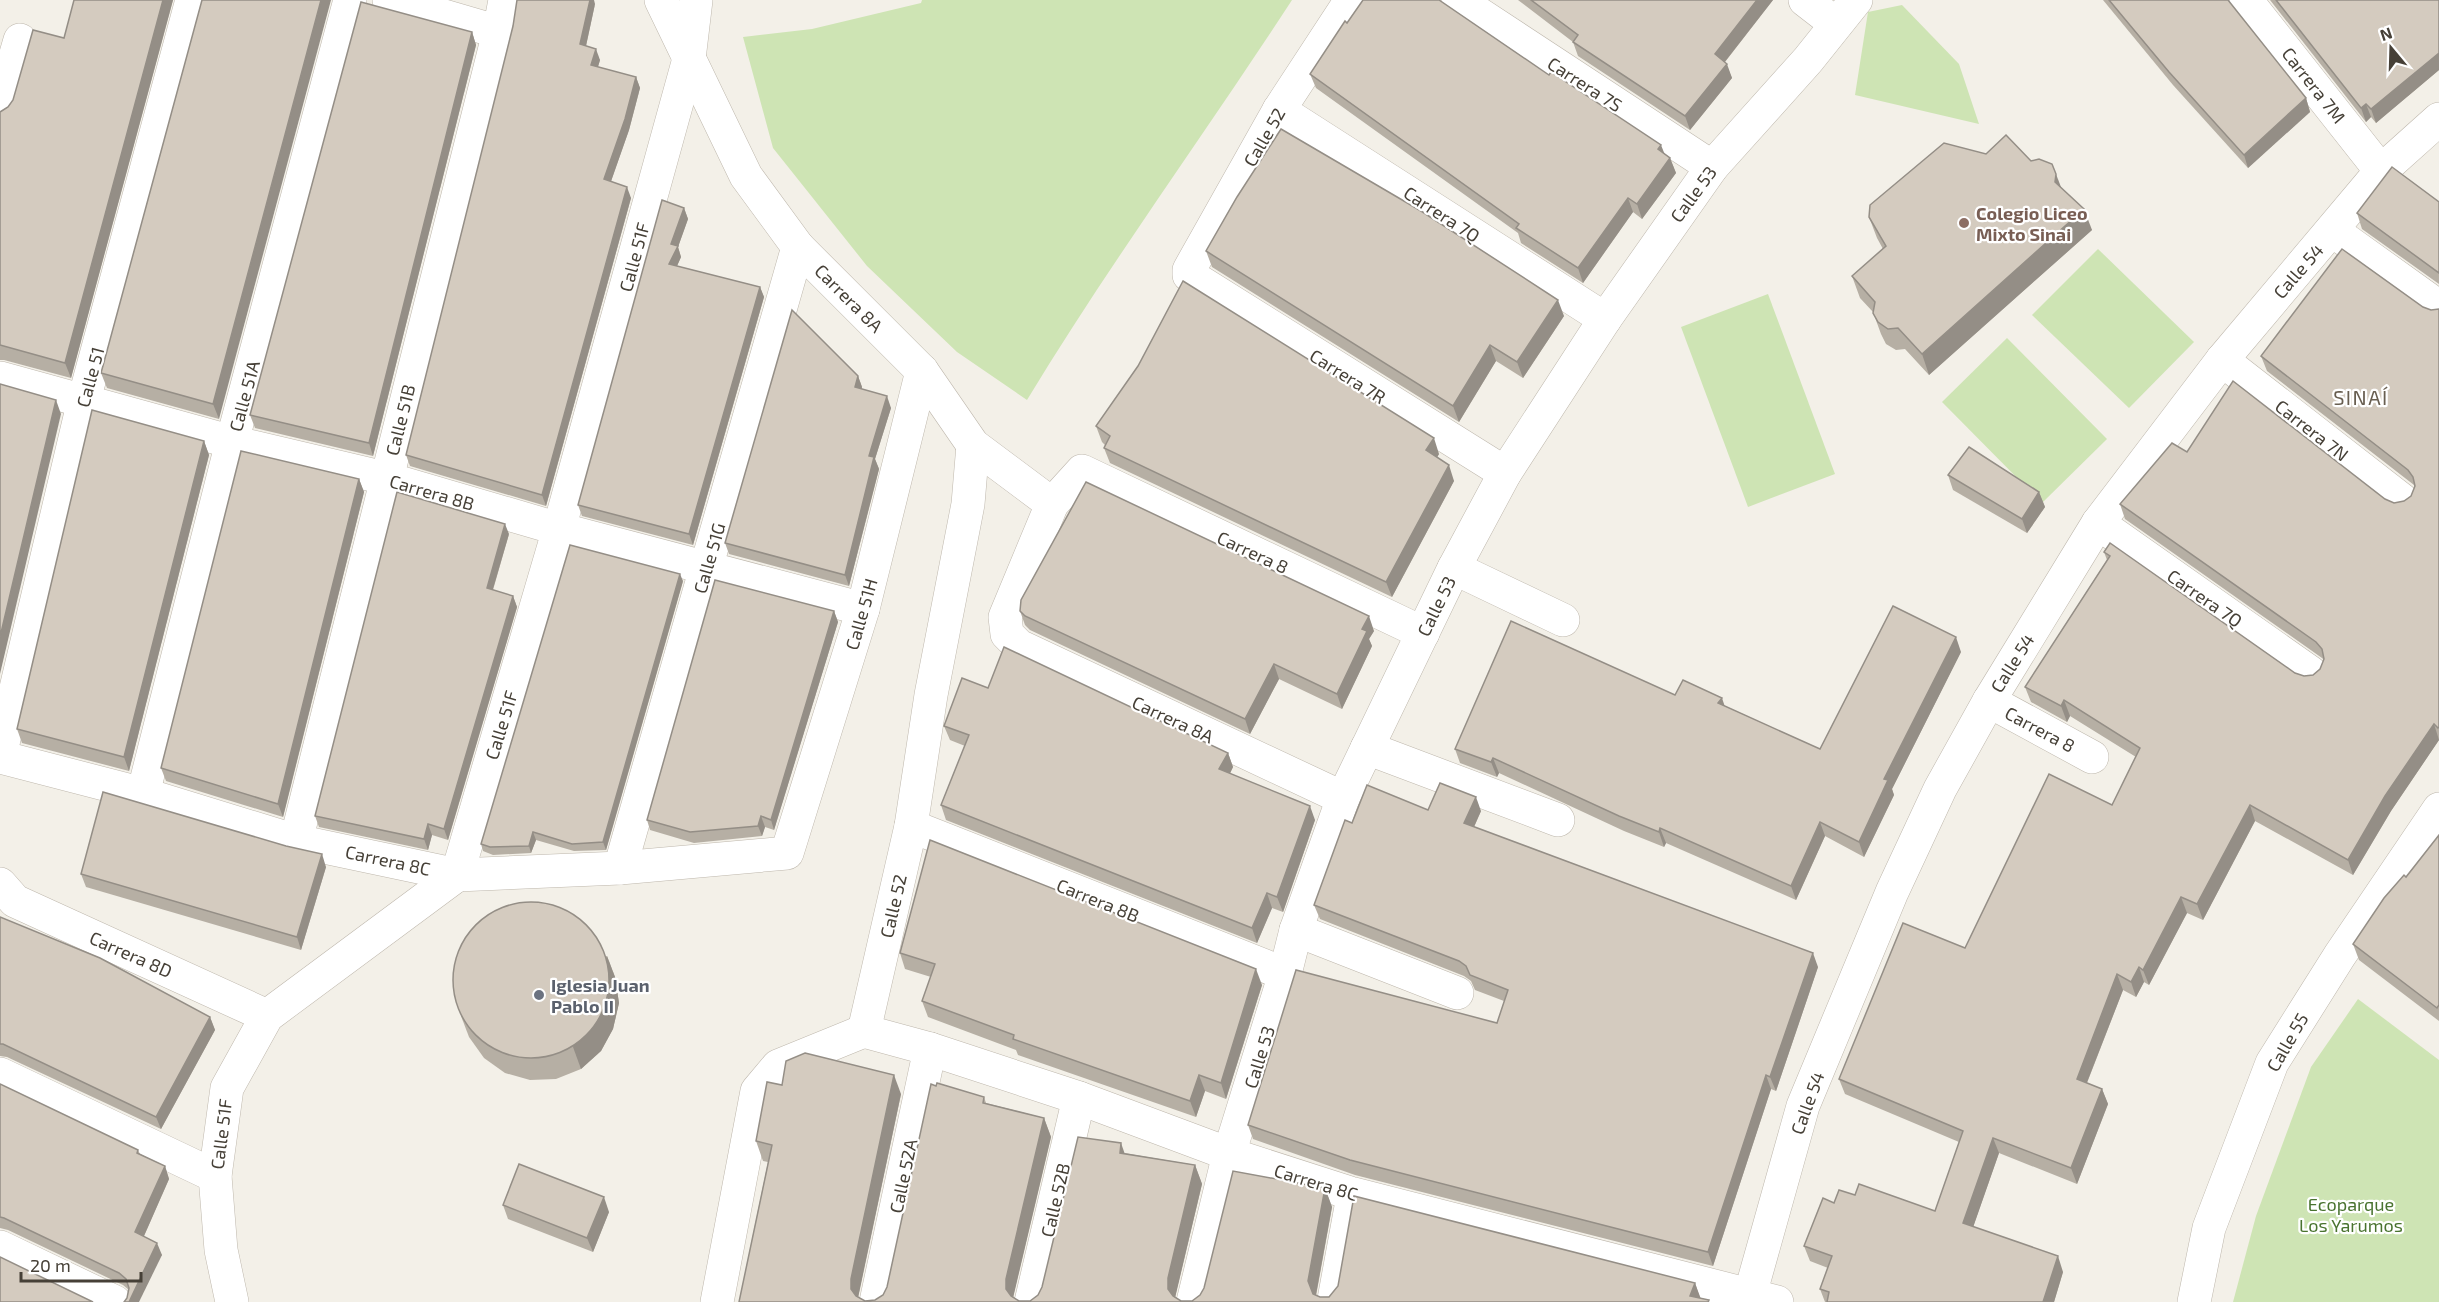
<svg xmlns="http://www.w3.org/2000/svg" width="2439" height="1302" font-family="'Exo 2',sans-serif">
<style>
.green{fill:#cee4b4}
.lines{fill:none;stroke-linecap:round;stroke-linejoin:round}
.pedestrian-casing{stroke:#beb7ac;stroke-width:27}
.minor-casing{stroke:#beb7ac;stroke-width:34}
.tertiary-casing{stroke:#beb7ac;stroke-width:34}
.pedestrian{stroke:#fff;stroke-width:26}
.minor{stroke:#fff;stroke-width:33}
.tertiary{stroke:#fff;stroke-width:33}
.wall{fill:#b6afa4}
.shaded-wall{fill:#948e86}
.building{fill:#d4cbbf;stroke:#948e86;stroke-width:1.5}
.education-dot{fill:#8d6e63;stroke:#fff;stroke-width:2}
.worship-dot{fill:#6b7280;stroke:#fff;stroke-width:2}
.labels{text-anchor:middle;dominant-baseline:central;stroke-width:4.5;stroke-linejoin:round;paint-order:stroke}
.street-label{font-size:18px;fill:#464037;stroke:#fff}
.education-label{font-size:18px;font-weight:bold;fill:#785e54;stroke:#fff;text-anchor:start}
.worship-label{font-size:18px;font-weight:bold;fill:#5b616d;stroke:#fff;text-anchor:start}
.park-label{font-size:18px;fill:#49732f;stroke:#fff}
.neighbourhood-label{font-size:20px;letter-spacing:1.5px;fill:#685e50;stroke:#fff}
</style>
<rect width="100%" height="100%" fill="#f3f0e8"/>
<g class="green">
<path d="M922 0H1292C1205 134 1110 263 1027 400L957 352 867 266 773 148 743 37 812 29 921 3Z"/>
<polygon points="1902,5 1959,64 1979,124 1855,95 1868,12"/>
<polygon points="2098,249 2194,342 2129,408 2032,315"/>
<polygon points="1768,294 1835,474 1748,507 1681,327"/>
<polygon points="2007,338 2107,439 2042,503 1942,402"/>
<polygon points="2358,999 2439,1060 2439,1302 2233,1302 2256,1216 2311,1067"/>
</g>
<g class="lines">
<defs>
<polyline id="pedestrian" points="1330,1302 1350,1193"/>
<g id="minor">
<polyline points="389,0 499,32"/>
<polyline points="661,0 746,176 798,247 922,371 973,445 1052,504"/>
<polyline points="1351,0 1279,110 1189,270 1189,275 1505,473"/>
<polyline points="1458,0 1712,167"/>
<polyline points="1805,0 1836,24"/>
<polyline points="2246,0 2381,171"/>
<polyline points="0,109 20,40"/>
<polyline points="1279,110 1605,319"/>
<polyline points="2333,231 2439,307"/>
<polyline points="2222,360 2402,500"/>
<polyline points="0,378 232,442 385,478 559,529 863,609"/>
<polyline points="2098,523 2311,673"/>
<polyline points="1454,568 1563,620"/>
<polyline points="1989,701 2092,757"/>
<polyline points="1367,748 1558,820"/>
<polyline points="0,756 84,400 192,0"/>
<polyline points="0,757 143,794 296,841 457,875 620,868 787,853 863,609 922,371"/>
<polyline points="143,794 232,442 350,0"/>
<polyline points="1343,798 1019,646 1007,634 1005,617 1052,504 1082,471 1423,633"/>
<polyline points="911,826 1285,974"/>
<polyline points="296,841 499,32 505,0"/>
<polyline points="620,868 798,247"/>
<polyline points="0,884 15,901 267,1016"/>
<polyline points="1296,930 1457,993"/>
<polyline points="864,1031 930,1049 1079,1098 1229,1154 1350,1193 1777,1302"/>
<polyline points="864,1031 911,826 931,695 968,504 973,445"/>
<polyline points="0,1074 215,1176"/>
<polyline points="0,1247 115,1302"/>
<polyline points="717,1302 757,1091 778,1066 864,1031"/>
<polyline points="876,1302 930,1049"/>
<polyline points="1031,1302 1079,1098"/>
<polyline points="1193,1302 1229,1154 1285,974 1296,930 1343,798 1454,568 1505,473 1605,319 1712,167 1808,60 1856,0"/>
<polyline points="1748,1302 1803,1106 1892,892 1940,789 1989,701 2098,523 2222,360 2381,171 2439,119"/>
<polyline points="2194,1302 2209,1228 2272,1063 2340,955 2439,809"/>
</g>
<polyline id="tertiary" points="232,1302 221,1250 215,1176 227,1088 267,1016 457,875 559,529 689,59 696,0"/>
</defs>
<use href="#pedestrian" class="pedestrian-casing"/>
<use href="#minor" class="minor-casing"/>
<use href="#tertiary" class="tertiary-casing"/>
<use href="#pedestrian" class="pedestrian"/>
<use href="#minor" class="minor"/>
<use href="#tertiary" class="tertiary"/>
</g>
<g class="wall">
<polygon points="74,0 173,0 71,378 4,360 0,360 0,112 8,107 13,100 64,38"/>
<polygon points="202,0 219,419 107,388 101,373"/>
<polygon points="1518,0 1773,0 1725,62 1732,78 1690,130 1578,56 1573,42"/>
<polygon points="2103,0 2228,0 2306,98 2310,112 2248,168 2173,85"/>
<polygon points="2270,0 2439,0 2439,70 2376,123 2371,117 2366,122"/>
<polygon points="595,4 586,46 600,60 598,67 636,77 640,88 629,130 611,181 631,198 546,506 410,466 406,455"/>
<polygon points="472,32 476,45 373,456 255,428 250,415"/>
<polygon points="1310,74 1665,154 1670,158 1676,173 1642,219 1633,212 1583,283 1521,243 1518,233 1316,88"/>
<polygon points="2031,161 2062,189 2092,230 1929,375 1905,349 1896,350 1886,344 1881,334 1873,312 1860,298 1852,276 1883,249 1877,238 1869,217"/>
<polygon points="2439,202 2439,284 2362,229 2357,213"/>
<polygon points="684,208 688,219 678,247 681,257 677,266 760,287 764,297 693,545 582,516 578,505"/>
<polygon points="1206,251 1564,316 1523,378 1496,361 1459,422 1212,267"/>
<polygon points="2423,307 2431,310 2439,309 2439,740 2391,811 2353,875 2255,821 2203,920 2187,913 2149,985 2144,982 2136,997 2123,990 2087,1083 2102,1089 2108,1104 2077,1184 1999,1153 1973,1227 2063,1272 2054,1302 1825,1302 1820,1289 1828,1268 1810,1261 1804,1246 1834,1203 1855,1195 1935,1211 1959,1142 1845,1094 1839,1079 1965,948 2112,805 2136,757 2070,716 2067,722 2031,702 2025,687 2107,560 2104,552 2295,673 2304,676 2313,675 2320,669 2324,660 2322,658 2125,519 2120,504 2187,452 2385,499 2394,503 2404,501 2411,496 2415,487 2414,485 2267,371 2261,356"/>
<polygon points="858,376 862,387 861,389 891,408 875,459 879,469 849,586 729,554 725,543"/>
<polygon points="1096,426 1439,454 1437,457 1454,481 1392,597 1110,463 1104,448 1105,445 1102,442"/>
<polygon points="204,441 209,455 129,771 22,743 17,729"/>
<polygon points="1948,475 2039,492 2045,507 2027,533 1953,490"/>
<polygon points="359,479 364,492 283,817 166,781 161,768"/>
<polygon points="509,534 493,590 513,596 517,607 448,840 432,835 428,850 319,827 315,816"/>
<polygon points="683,581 606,850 574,851 536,840 531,853 493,855 483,851 481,844"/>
<polygon points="834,611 838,622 774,830 765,827 762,836 694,843 650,830 647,820"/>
<polygon points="1020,611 1374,631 1369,639 1372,646 1342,709 1279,679 1250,734 1030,630 1025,625"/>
<polygon points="1961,652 1892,789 1894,795 1864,857 1825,836 1796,900 1666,843 1664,847 1624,831 1499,773 1497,777 1460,763 1455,749 1675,695 1725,706 1820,749"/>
<polygon points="988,688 1228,753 1233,767 1230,773 1315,820 1283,912 1272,908 1257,943 946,820 941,805 965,746 950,740 944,726"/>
<polygon points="1428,810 1481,811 1474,827 1818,967 1776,1091 1771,1089 1713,1266 1355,1175 1253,1139 1248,1125 1497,1023 1504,1001 1475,990 1471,981 1464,976 1320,919 1314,905"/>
<polygon points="2439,835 2439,1021 2359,960 2353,944"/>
<polygon points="326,867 301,950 86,887 81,874"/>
<polygon points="0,917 210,1017 215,1030 161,1129 7,1057 0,1056"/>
<polygon points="900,953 1262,985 1226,1099 1205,1091 1196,1117 1018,1055 1016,1050 928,1017 922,1001 931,977 905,969"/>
<polygon points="607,956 615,977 619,1003 613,1029 601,1051 581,1069 556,1079 530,1080 505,1073 484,1058 469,1037 461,1016"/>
<polygon points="0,1084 138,1150 140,1154 165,1166 169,1179 144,1236 162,1255 127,1298 129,1290 123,1285 8,1230 0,1228"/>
<polygon points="782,1085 901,1094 858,1297 865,1301 875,1300 883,1295 984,1097 986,1103 1044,1118 1051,1137 1013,1297 1019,1301 1030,1301 1038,1295 1124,1153 1195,1165 1202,1184 1175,1297 1181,1301 1192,1301 1200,1295 1325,1188 1332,1207 1316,1296 1320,1297 1695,1283 1700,1298 1709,1300 739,1302 768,1162 763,1161 756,1141"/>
<polygon points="503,1205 609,1212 593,1252 508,1219"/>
</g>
<g class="shaded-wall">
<polygon points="163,0 173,0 71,378 65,363"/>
<polygon points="321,0 331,0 219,419 213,404"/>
<polygon points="590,0 594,0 595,4 584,55 580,44"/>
<polygon points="1757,0 1773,0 1720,68 1715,54"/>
<polygon points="472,32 476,45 373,456 369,443"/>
<polygon points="596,49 600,60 595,76 591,65"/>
<polygon points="2439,53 2439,70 2376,123 2371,109"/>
<polygon points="1727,64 1732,78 1690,130 1685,116"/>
<polygon points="636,77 640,88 629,130 608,190 604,179"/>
<polygon points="2306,98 2310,112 2248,168 2244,155"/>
<polygon points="2366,104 2371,117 2366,122 2361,108"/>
<polygon points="1661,145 1667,160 1658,149"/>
<polygon points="1670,158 1676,173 1642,219 1637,204"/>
<polygon points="2056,174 2064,195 2055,182"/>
<polygon points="627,187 631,198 546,506 542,495"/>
<polygon points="1628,198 1633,212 1583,283 1578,268"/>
<polygon points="684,208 688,219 678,247 681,257 673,275 669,264 671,244"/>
<polygon points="2084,209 2092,230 1929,375 1922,354"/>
<polygon points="760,287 764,297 693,545 689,534"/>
<polygon points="1558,300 1564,316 1523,378 1517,362"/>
<polygon points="1490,345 1496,361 1459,422 1453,406"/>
<polygon points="858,376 862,387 859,398 855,387"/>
<polygon points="887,396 891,408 875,459 879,469 849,586 845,575 869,456"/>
<polygon points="56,400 61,414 0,674 0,637"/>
<polygon points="1434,438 1439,454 1432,466 1426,450"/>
<polygon points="204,441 209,455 129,771 124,757"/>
<polygon points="1449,465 1454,481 1392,597 1386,582"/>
<polygon points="359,479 364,492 283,817 278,804"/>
<polygon points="2039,492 2045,507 2027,533 2022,519"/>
<polygon points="505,524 509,534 490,599 487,588"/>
<polygon points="680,574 683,581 606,850 603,842"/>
<polygon points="513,596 517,607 448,840 444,829"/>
<polygon points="834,611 838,622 774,830 771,820"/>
<polygon points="1369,616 1374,631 1369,639 1372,646 1342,709 1337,694 1362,629"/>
<polygon points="1956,637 1961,652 1892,789 1894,795 1864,857 1859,842 1884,779"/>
<polygon points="1274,664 1279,679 1250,734 1245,719"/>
<polygon points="1722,698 1727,713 1718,703"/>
<polygon points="2064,700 2070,716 2067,722 2061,706"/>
<polygon points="2434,724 2439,740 2391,811 2353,875 2348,860 2385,796"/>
<polygon points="1228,753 1233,767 1225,784 1219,769"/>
<polygon points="1493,758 1499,773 1497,777 1491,762"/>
<polygon points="1476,797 1481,811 1469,838 1464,823"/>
<polygon points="2250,805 2255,821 2203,920 2197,904"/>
<polygon points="1310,806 1315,820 1283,912 1277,897"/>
<polygon points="761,816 765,827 762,836 758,826"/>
<polygon points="1820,822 1825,836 1796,900 1791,886"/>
<polygon points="428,824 432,835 428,850 424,839"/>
<polygon points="1660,828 1666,843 1664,847 1659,832"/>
<polygon points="533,832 536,840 531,853 529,846"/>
<polygon points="322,854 326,867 301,950 297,937"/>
<polygon points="1267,893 1272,908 1257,943 1252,928"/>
<polygon points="2181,897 2187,913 2149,985 2143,970"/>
<polygon points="1813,953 1818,967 1776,1091 1770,1077"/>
<polygon points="607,956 615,977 619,1003 613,1029 601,1051 581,1069 573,1047"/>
<polygon points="2139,967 2144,982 2136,997 2131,982"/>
<polygon points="1256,969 1262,985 1226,1099 1221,1083"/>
<polygon points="2117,974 2123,990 2082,1095 2077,1079"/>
<polygon points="210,1017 215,1030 161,1129 156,1117"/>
<polygon points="894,1075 901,1094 858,1298 851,1289 851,1279"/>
<polygon points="1199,1075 1205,1091 1196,1117 1190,1101"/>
<polygon points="1766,1075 1771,1089 1713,1266 1708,1252"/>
<polygon points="2102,1089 2108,1104 2077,1184 2071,1168"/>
<polygon points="1044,1118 1051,1137 1013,1298 1013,1302 1006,1289 1006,1279"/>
<polygon points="1993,1138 1999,1153 1969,1239 1963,1223"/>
<polygon points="1121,1143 1128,1163 1120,1153"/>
<polygon points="1195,1165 1202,1184 1175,1298 1175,1302 1168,1289 1168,1278"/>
<polygon points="165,1166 169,1179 140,1245 135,1232"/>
<polygon points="1325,1188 1332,1207 1315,1300 1308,1281"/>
<polygon points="604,1197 609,1212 593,1252 587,1238"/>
<polygon points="157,1243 162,1255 139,1302 129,1302"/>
<polygon points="2058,1256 2063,1272 2054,1302 2043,1302"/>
<polygon points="1695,1283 1702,1302 1690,1296"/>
</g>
<g class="building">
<polygon points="74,0 163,0 65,363 0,345 0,112 8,107 13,100 33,30 64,38"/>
<polygon points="202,0 321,0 213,404 101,373"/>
<polygon points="517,0 590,0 580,44 596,49 591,65 636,77 625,119 604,179 627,187 542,495 406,455 513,26"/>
<polygon points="1363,0 1439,0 1549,75 1551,72 1661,145 1658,149 1670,158 1637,204 1628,198 1578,268 1516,228 1519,224 1310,74 1345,21 1347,23"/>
<polygon points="1531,0 1757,0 1715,54 1727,64 1685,116 1573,42 1578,35"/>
<polygon points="2109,0 2228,0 2306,98 2244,155 2169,72"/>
<polygon points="2276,0 2439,0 2439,53 2371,109 2366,104 2361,108"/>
<polygon points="361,2 472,32 369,443 250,415"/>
<polygon points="1281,129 1421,211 1558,300 1517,362 1490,345 1453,406 1206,251 1237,197"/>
<polygon points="2006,135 2031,161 2039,159 2052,164 2056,174 2055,182 2084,209 1922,354 1898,328 1888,329 1878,322 1873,313 1875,302 1852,276 1886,246 1869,217 1870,205 1944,143 1986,154"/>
<polygon points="2392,167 2439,202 2439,273 2357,213"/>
<polygon points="662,200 684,208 671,244 678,246 669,264 760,287 689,534 578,505"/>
<polygon points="2342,249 2423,307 2431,310 2439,309 2439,727 2438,728 2434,724 2385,796 2348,860 2250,805 2197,904 2181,897 2143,970 2139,967 2131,982 2117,974 2077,1079 2102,1089 2071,1168 1993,1138 1963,1223 2058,1256 2043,1302 1827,1302 1829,1292 1820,1289 1832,1256 1804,1246 1823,1198 1834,1203 1839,1190 1855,1195 1859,1184 1935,1211 1963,1131 1839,1079 1903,923 1965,948 2049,774 2112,805 2140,748 2064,700 2061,706 2025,687 2110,556 2104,552 2110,543 2295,673 2304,676 2313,675 2320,669 2324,659 2322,649 2316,642 2120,504 2172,443 2187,452 2233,381 2385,499 2394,503 2404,501 2411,496 2415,486 2413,477 2408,470 2261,356"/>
<polygon points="1183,281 1434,438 1426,450 1449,465 1386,582 1104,448 1110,436 1096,426 1138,366"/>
<polygon points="792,310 858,376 855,387 887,396 869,456 874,457 845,575 725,543"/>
<polygon points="0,384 56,400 0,637"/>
<polygon points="92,410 204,441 124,757 17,729"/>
<polygon points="1969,447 2039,492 2022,519 1948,475"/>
<polygon points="241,451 359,479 278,804 161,768"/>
<polygon points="1086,482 1369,616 1362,629 1367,631 1337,694 1274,664 1245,719 1025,616 1020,611 1021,600"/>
<polygon points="397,492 505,524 487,588 513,596 444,829 428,824 424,839 315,816"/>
<polygon points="570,545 680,574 603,842 572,844 533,832 529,846 490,847 481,844"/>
<polygon points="715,580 834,611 771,820 761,816 758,826 690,832 647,820"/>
<polygon points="1893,606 1956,637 1884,779 1888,780 1859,842 1820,822 1791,886 1660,828 1659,832 1619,816 1493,758 1491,762 1455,749 1511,621 1675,695 1683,680 1722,698 1718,703 1820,749"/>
<polygon points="1004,647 1228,753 1219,769 1310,806 1277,897 1267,893 1252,928 941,805 969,735 944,726 962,678 988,688"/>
<polygon points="1440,783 1476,797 1464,823 1813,953 1770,1077 1766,1075 1708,1252 1350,1160 1248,1125 1296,970 1497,1023 1508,990 1470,975 1466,966 1459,961 1314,905 1345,820 1352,823 1367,785 1428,810"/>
<polygon points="103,792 286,846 322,854 297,937 81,874"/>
<polygon points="2439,835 2439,1005 2437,1008 2353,944 2384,898 2404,875 2406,877"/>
<polygon points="930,840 1256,969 1221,1083 1199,1075 1190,1101 1013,1039 1014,1035 922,1001 935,964 900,953"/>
<circle cx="531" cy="980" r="78"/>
<polygon points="0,917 100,958 210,1017 156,1117 3,1044 0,1044"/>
<polygon points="805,1053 894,1075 851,1279 851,1289 856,1296 865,1301 875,1300 883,1295 887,1287 931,1084 936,1086 937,1083 984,1097 983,1103 1044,1118 1006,1279 1006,1289 1011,1296 1019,1301 1030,1301 1038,1295 1042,1287 1078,1137 1121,1143 1120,1153 1195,1165 1168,1278 1168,1289 1173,1296 1181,1301 1192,1301 1200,1295 1204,1288 1233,1171 1325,1188 1308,1281 1313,1294 1320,1297 1329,1297 1338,1286 1354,1196 1695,1283 1690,1296 1709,1300 1708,1302 739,1302 772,1145 756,1141 767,1082 782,1085 786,1061"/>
<polygon points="0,1084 138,1150 137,1153 165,1166 135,1232 157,1243 129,1302 124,1302 127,1298 129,1288 126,1279 119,1273 4,1218 0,1217"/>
<polygon points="519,1164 604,1197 587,1238 503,1205"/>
<polygon points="0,1257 93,1302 0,1302"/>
</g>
<circle class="education-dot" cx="1964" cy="223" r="6"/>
<circle class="worship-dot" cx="539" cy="995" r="6"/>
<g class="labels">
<g class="street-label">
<text transform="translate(1585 84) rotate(33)">Carrera 7S</text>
<text transform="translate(2314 85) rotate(52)">Carrera 7M</text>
<text transform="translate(1264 137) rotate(-60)">Calle 52</text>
<text transform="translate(1693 194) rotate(-54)">Calle 53</text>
<text transform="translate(1442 214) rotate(33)">Carrera 7Q</text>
<text transform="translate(634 257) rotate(-75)">Calle 51F</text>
<text transform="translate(2298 271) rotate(-49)">Calle 54</text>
<text transform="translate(849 298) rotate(45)">Carrera 8A</text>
<text transform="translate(1348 376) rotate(32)">Carrera 7R</text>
<text transform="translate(90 377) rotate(-75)">Calle 51</text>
<text transform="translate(244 396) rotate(-75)">Calle 51A</text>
<text transform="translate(400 420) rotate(-76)">Calle 51B</text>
<text transform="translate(2312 430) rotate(38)">Carrera 7N</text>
<text transform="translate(432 492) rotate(16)">Carrera 8B</text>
<text transform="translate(1253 552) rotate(25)">Carrera 8</text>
<text transform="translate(709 558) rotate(-74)">Calle 51G</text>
<text transform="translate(2205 598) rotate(35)">Carrera 7Q</text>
<text transform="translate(1436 606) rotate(-64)">Calle 53</text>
<text transform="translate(861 614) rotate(-74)">Calle 51H</text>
<text transform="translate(2012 663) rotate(-58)">Calle 54</text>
<text transform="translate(1173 719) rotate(25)">Carrera 8A</text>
<text transform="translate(501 725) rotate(-73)">Calle 51F</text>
<text transform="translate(2040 729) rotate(28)">Carrera 8</text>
<text transform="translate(388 860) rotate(12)">Carrera 8C</text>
<text transform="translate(1098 900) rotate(22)">Carrera 8B</text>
<text transform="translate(893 906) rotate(-77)">Calle 52</text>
<text transform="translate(131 954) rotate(24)">Carrera 8D</text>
<text transform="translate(2287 1042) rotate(-60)">Calle 55</text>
<text transform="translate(1259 1057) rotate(-73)">Calle 53</text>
<text transform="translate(1807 1103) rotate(-70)">Calle 54</text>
<text transform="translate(221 1134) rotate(-83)">Calle 51F</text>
<text transform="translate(903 1176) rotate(-78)">Calle 52A</text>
<text transform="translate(1316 1182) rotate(17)">Carrera 8C</text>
<text transform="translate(1055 1200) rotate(-77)">Calle 52B</text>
</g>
<g class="education-label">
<text x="1976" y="213">Colegio Liceo<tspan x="1976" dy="21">Mixto Sinai</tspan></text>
</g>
<g class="worship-label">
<text x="551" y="985">Iglesia Juan<tspan x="551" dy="21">Pablo II</tspan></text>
</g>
<g class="park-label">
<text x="2351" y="1204">Ecoparque<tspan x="2351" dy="21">Los Yarumos</tspan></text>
</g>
<g class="neighbourhood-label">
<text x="2361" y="397">SINAÍ</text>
</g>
</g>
<g transform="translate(2391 48) rotate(341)" stroke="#ffffff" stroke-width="4.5" paint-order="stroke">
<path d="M0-4.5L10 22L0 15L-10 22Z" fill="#464037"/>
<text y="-9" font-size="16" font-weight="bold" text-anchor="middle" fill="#464037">N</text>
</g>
<path d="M21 1272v9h120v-9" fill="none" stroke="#464037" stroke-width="3"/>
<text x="30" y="1272" font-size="18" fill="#464037" stroke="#ffffff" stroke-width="4.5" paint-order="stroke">20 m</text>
</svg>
